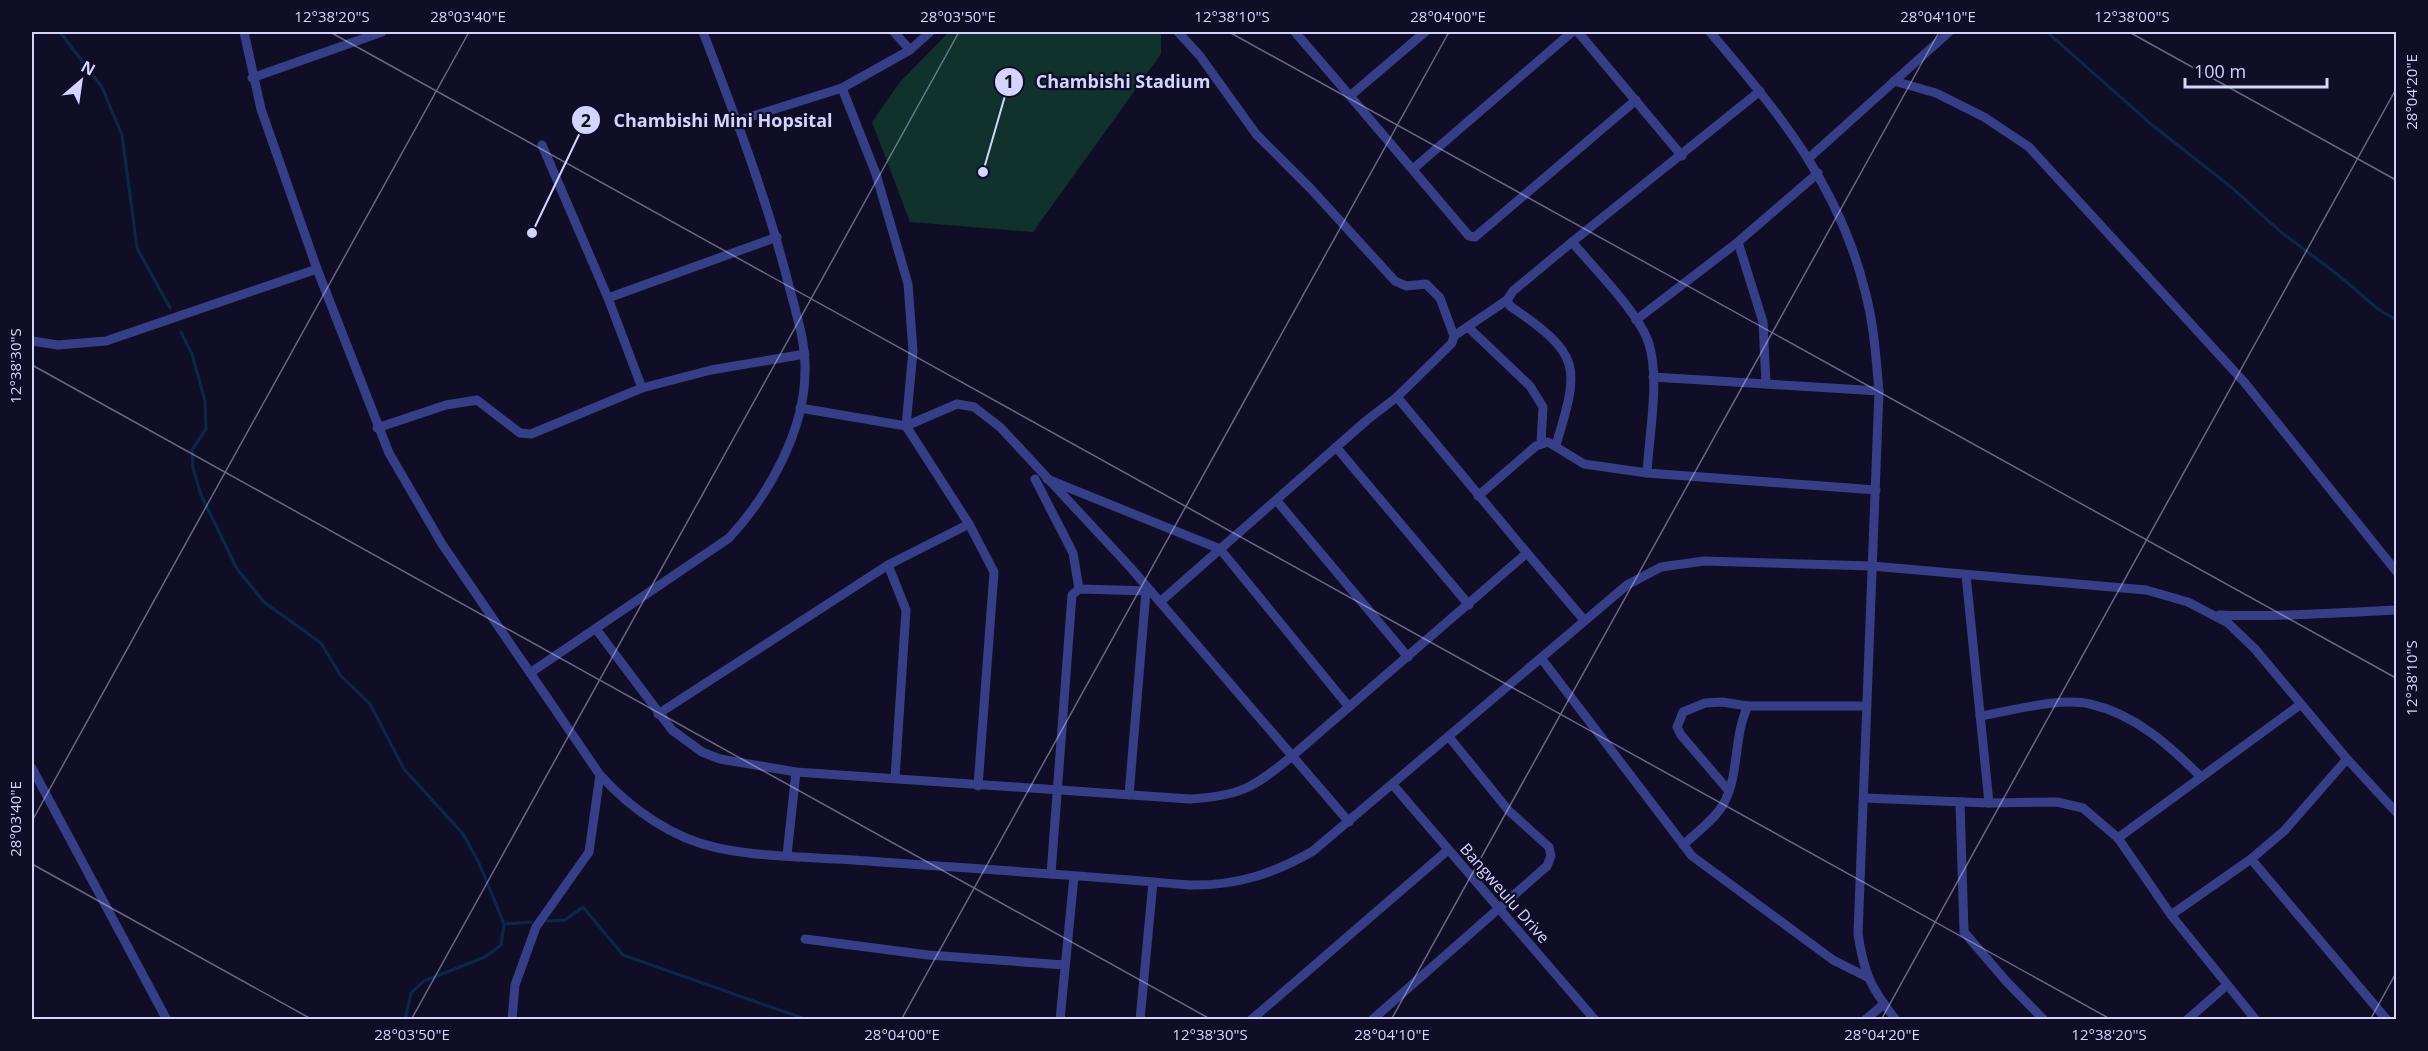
<svg xmlns="http://www.w3.org/2000/svg" width="2428" height="1051" font-family="'Open Sans',sans-serif">
<style>
.green{fill:#11312c}
.lines{fill:none;stroke-linecap:round;stroke-linejoin:round}
.stream{stroke:#0a294a;stroke-width:3}
.street{stroke:#373e88;stroke-width:9}
.ticks{fill:none;stroke:#d4d5ff;stroke-width:1.5;stroke-opacity:0.45}
.labels{text-anchor:middle;dominant-baseline:central;stroke-width:4.5;stroke-linejoin:round;paint-order:stroke}
.street-label{font-size:16px;fill:#d4d5ff;stroke:#100e27}
.leader{fill:none;stroke:#d4d5ff;stroke-width:2}
.callout-dot{fill:#d4d5ff;stroke:#100e27;stroke-width:2}
.mark-label{font-size:18px;text-anchor:middle;font-weight:bold;fill:#111}
.callout-label{font-size:18px;text-anchor:middle;font-weight:bold;fill:#d4d5ff;stroke:#100e27;stroke-width:4.5;stroke-linejoin:round;paint-order:stroke}
.neatline{fill:none;stroke:#d4d5ff;stroke-width:2}
.ticks-label{font-size:15px;text-anchor:middle;fill:#d4d5ff}
</style>
<rect width="100%" height="100%" fill="#100e27"/>
<polygon class="green" points="949,32 1161,32 1161,54 1033,232 910,222 872,122 900,82"/>
<g class="lines">
<g class="stream">
<polyline points="60,32 102,87 122,135 137,248 170,308"/>
<polyline points="2047,32 2151,124 2231,187 2282,233 2337,274 2378,309 2396,320"/>
<polyline points="181,332 192,354 205,401 206,429 192,450 193,468 201,495 237,569 264,602 321,643 341,676 370,704 404,769 463,834 479,863 504,924 531,922"/>
<polyline points="548,921 565,920 583,907 623,955 808,1020"/>
<polyline points="405,1020 411,993 424,981 485,957 501,945 504,924"/>
</g>
<g class="street">
<path d="M244 32 261 109 317 269 389 453 442 544 600 775C631 809 673 839 718 848 766 858 819 857 868 861 975 869 1082 875 1189 885 1236 886 1273 874 1313 851L1627 585 1661 567 1704 561 1872 566 2146 590 2188 602 2228 623 2255 649 2347 759 2396 812"/>
<polyline points="894,32 910,50"/>
<polyline points="1178,32 1200,56 1256,134 1311,189 1395,281 1406,286 1426,284 1440,298 1454,336 1452,343 1397,397"/>
<polyline points="1295,32 1350,96 1425,32"/>
<polyline points="1578,32 1682,156"/>
<path d="M1710 32C1779 113 1839 185 1865 291 1874 324 1876 358 1879 391L1858 934C1864 974 1871 988 1896 1020"/>
<polyline points="252,78 382,32"/>
<polyline points="1894,81 1936,93 1984,117 2029,147 2245,383 2396,571"/>
<polyline points="842,88 876,174 908,284 913,351 906,426 969,524 994,572 978,786"/>
<path d="M1760 91 1572 242C1593 267 1640 314 1649 344 1660 381 1649 434 1647 473L1876 490"/>
<polyline points="1350,96 1469,236 1475,237 1636,100"/>
<polyline points="737,121 842,88 910,50 930,32"/>
<polyline points="542,145 608,298 642,388"/>
<polyline points="1809,158 1949,32"/>
<polyline points="1413,169 1572,32"/>
<polyline points="1738,242 1763,322 1766,384 1879,391"/>
<polyline points="608,298 777,237"/>
<path d="M1507 300 1510 306C1582 355 1580 366 1556 445"/>
<polyline points="1636,320 1738,242 1818,173"/>
<polyline points="1468,327 1530,386 1543,407 1541,443"/>
<polyline points="1454,336 1507,300 1513,291 1572,242"/>
<polyline points="32,341 58,345 106,341 317,269"/>
<polyline points="1653,377 1766,384"/>
<polyline points="800,408 906,426 957,404 974,407 1000,427 1130,567 1349,822"/>
<polyline points="377,428 446,405 477,400 520,433 531,434 642,388 711,370 805,354"/>
<polyline points="1336,447 1469,605"/>
<polyline points="1035,479 1073,553 1079,589"/>
<polyline points="1047,479 1220,549 1349,707"/>
<polyline points="1478,496 1536,446 1548,442 1584,464 1647,473"/>
<polyline points="1277,501 1408,657"/>
<polyline points="888,565 906,610 895,778"/>
<polyline points="1966,575 1989,803 2057,802 2083,808 2118,838 2171,915 2256,1020"/>
<polyline points="1160,602 1367,420 1397,397 1527,553"/>
<path d="M2219 615C2279 617 2337 613 2396 610"/>
<path d="M596 629 672 730 702 752 720 759 796 772 1190 799C1240 796 1253 788 1291 757L1527 553 1584 620"/>
<polyline points="1541,658 1692,856 1833,960 1867,977"/>
<path d="M530 673 729 538C769 495 805 430 805 371 806 343 796 313 789 286 767 199 735 115 703 32"/>
<polyline points="658,714 888,565 969,524"/>
<path d="M1980 716C2011 711 2060 697 2090 704 2135 714 2170 746 2201 777"/>
<polyline points="32,768 167,1020"/>
<polyline points="1393,785 1595,1020"/>
<polyline points="1729,791 1681,735 1677,727 1683,712 1705,703 1722,702 1748,706 1866,706"/>
<polyline points="1129,795 1146,591"/>
<polyline points="1864,798 1989,803"/>
<polyline points="1960,802 1964,932 2006,981 2044,1020"/>
<polyline points="2118,838 2301,704"/>
<path d="M1683 845C1696 833 1713 821 1723 805 1740 775 1733 736 1748 706"/>
<polyline points="787,855 796,772"/>
<polyline points="2251,859 2387,1020"/>
<polyline points="1051,874 1072,595 1079,589 1151,591"/>
<polyline points="2171,915 2251,859 2284,831 2347,759"/>
<polyline points="805,939 928,955 1065,965"/>
<polyline points="512,1020 515,985 536,927 589,852 600,775"/>
<polyline points="1060,1020 1074,876"/>
<polyline points="1140,1020 1153,882"/>
<polyline points="1251,1020 1448,850"/>
<polyline points="1372,1020 1547,866 1551,856 1549,847 1509,811 1449,737"/>
<polyline points="1865,1020 1884,1004"/>
<polyline points="2187,1020 2227,985"/>
</g>
</g>
<path class="ticks" d="M330 32 2112 1020M1229 32 2396 678M2129 32 2396 180M32 365 1212 1020M32 821 469 32M32 864 313 1020M411 1020 959 32M901 1020 1449 32M1391 1020 1939 32M1881 1020 2396 89M2370 1020 2396 973"/>
<g class="labels">
<g class="street-label">
<text transform="translate(1505 893) rotate(49)">Bangweulu Drive</text>
</g>
</g>
<path class="leader" d="M983 172L1009 82M532 233L586 120"/>
<g class="callout-dot">
<circle cx="983" cy="172" r="6"/>
<circle cx="532" cy="233" r="6"/>
<circle cx="1009" cy="82" r="15"/>
<circle cx="586" cy="120" r="15"/>
</g>
<g class="mark-label">
<text x="1009" y="88">1</text>
<text x="586" y="127">2</text>
</g>
<g class="callout-label">
<text x="1123" y="88">Chambishi Stadium</text>
<text x="723" y="127">Chambishi Mini Hopsital</text>
</g>
<rect width="2428" height="1051" fill="none" stroke="#100e27" stroke-width="66"/>
<g transform="translate(81 81) rotate(29)" stroke="#100e27" stroke-width="4.5" paint-order="stroke">
<path d="M0-4.5L10 22L0 15L-10 22Z" fill="#d4d5ff"/>
<text y="-9" font-size="16" font-weight="bold" text-anchor="middle" fill="#d4d5ff">N</text>
</g>
<path d="M2185 78v9h142v-9" fill="none" stroke="#d4d5ff" stroke-width="3"/>
<text x="2194" y="78" font-size="18" fill="#d4d5ff" stroke="#100e27" stroke-width="4.5" paint-order="stroke">100 m</text>
<rect x="33" y="33" width="2362" height="985" class="neatline"/>
<g class="ticks-label">
<text x="332" y="22">12°38'20"S</text>
<text x="468" y="22">28°03'40"E</text>
<text x="958" y="22">28°03'50"E</text>
<text x="1232" y="22">12°38'10"S</text>
<text x="1448" y="22">28°04'00"E</text>
<text x="1938" y="22">28°04'10"E</text>
<text x="2132" y="22">12°38'00"S</text>
<text transform="translate(2412 92) rotate(-90)" y="5">28°04'20"E</text>
<text transform="translate(16 366) rotate(-90)" y="5">12°38'30"S</text>
<text transform="translate(2412 678) rotate(-90)" y="5">12°38'10"S</text>
<text transform="translate(16 819) rotate(-90)" y="5">28°03'40"E</text>
<text x="412" y="1040">28°03'50"E</text>
<text x="902" y="1040">28°04'00"E</text>
<text x="1210" y="1040">12°38'30"S</text>
<text x="1392" y="1040">28°04'10"E</text>
<text x="1882" y="1040">28°04'20"E</text>
<text x="2109" y="1040">12°38'20"S</text>
</g>
</svg>
